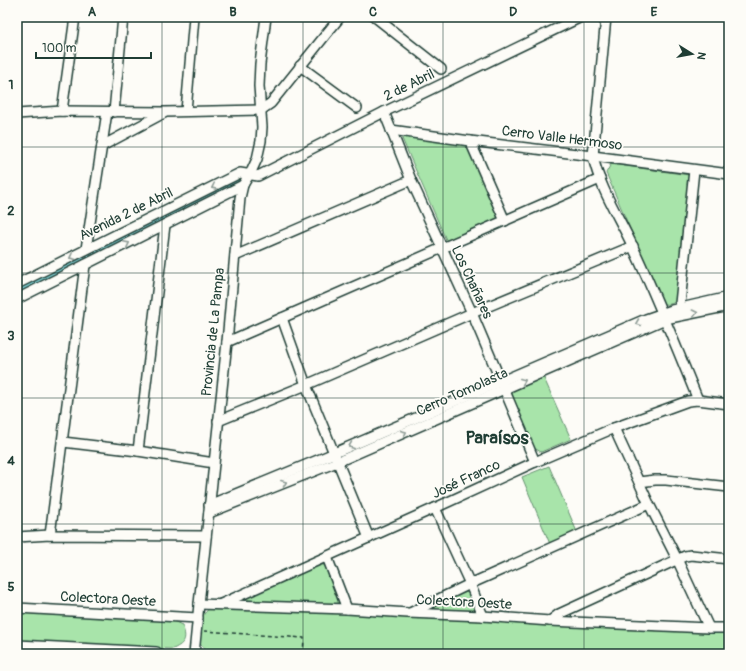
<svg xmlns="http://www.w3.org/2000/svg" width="746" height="671" font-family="Pangolin,sans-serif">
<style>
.green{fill:#a8e4aa;stroke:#64906f}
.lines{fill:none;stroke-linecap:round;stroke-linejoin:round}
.canal{stroke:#86d8dd;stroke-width:8}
.minor-casing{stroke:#1f3d34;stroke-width:12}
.highway-casing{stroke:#1f3d34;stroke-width:16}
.path{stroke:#1f3d34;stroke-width:1.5;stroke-dasharray:4 3;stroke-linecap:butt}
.minor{stroke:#fdfcf7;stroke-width:9}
.highway{stroke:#fdfcf7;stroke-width:13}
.oneway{stroke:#8e9c96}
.grid{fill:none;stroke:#1f3d34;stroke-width:1;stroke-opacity:0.55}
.labels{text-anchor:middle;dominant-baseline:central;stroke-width:3.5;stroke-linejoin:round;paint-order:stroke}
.street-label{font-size:14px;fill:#1f3d34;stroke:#fdfcf7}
.district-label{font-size:18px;font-weight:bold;fill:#1f3d34;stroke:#fdfcf7}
.neatline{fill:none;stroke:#1f3d34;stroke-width:1.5}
.grid-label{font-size:13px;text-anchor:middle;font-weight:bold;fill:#1f3d34}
</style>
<rect width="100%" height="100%" fill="#fdfcf7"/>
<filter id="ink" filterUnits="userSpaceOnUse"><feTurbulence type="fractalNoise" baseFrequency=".025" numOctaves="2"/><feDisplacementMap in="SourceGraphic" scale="8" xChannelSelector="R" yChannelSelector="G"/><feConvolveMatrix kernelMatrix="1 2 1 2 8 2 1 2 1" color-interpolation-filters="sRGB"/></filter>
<g filter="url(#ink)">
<g class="green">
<polygon points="400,134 468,143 500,218 447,242"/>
<path d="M611 164 689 175 678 299C673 304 670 305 663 304L661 300 606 173Z"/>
<polygon points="239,176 242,181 17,295 17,288"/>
<polygon points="543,376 571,439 541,452 534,448 512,395 513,389"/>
<polygon points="549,466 577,532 550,544 522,477"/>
<polygon points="318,565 324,565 328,568 339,599 338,603 334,605 247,600 244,598"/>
<polygon points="462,592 466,592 470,594 475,607 472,611 432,610 432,606"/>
<path d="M222 607 729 632V654H654L610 652 580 654H243C228 653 209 655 198 642 199 631 199 612 212 608 215 607 219 607 222 607Z"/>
<path d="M17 613 173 621 182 625C187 638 186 643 173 649L17 641Z"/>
</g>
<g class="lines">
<polyline class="canal" points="17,291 242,179"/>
<defs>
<g id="minor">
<polyline points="375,17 441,69"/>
<path d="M606 17 593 156C599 187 619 217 632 245 656 296 677 348 698 400"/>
<polyline points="300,66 357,108"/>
<polyline points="261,110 271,103 340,17"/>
<polyline points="62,111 75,17"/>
<polyline points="186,111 194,17"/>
<polyline points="114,112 123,17"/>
<polyline points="384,112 411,180 472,313 535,462"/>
<polyline points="17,114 62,111 165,112 261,110"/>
<polyline points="391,130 470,141 593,156 729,174"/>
<polyline points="470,141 505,221"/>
<polyline points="102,146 164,113"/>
<polyline points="86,249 107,112"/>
<polyline points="235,256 411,180"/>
<polyline points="17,284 240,173 258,176 384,112 581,17"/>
<polyline points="17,299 243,185"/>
<polyline points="679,313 694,170"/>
<polyline points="282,318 306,385 369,538"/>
<polyline points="227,342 600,179"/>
<polyline points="218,421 306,385 472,313 633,246"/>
<polyline points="614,428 649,504 677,559 709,628"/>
<polyline points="63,442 138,451 214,463"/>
<polyline points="138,451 165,225"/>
<polyline points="639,482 655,480 666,480 729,487"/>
<polyline points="209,505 318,460 646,319 672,310 729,297"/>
<polyline points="435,508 470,584 483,616"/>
<polyline points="209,513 337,462 665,319 729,306"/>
<polyline points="50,535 85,265"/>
<polyline points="17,537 50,535 206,536"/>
<polyline points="327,557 347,609"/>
<polyline points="199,604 347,609 408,613 483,616 550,621 709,628 729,628"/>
<polyline points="221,604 435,508 535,462 614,428 688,401 698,400 729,404"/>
<polyline points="17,608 198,618"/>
<polyline points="410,613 470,584 649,504"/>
<polyline points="550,621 559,614 685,556 691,555 729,559"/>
<polyline points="194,654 199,604 227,342 240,198 243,185 252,170 257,159 261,141 262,127 259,86 260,64 266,17"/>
</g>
<polyline id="highway" points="17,647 156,654"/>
</defs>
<use href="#minor" class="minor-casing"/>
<use href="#highway" class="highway-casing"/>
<polyline class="path" points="204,631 304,638 303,654"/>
<use href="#minor" class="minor"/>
<use href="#highway" class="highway"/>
</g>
<defs><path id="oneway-chevron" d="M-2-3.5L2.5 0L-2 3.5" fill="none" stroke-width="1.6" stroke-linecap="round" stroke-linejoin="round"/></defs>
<g class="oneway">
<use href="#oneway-chevron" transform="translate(214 187) rotate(154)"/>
<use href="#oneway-chevron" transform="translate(127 244) rotate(-26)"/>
<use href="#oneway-chevron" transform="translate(72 257) rotate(153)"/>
<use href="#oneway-chevron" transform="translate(695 313) rotate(-12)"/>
<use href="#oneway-chevron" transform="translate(638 323) rotate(157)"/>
<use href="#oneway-chevron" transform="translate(523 381) rotate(-23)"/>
<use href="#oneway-chevron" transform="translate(404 433) rotate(-24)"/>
<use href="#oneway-chevron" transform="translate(351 446) rotate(157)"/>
<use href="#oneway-chevron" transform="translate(284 483) rotate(-22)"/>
</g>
</g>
<path class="grid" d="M162 17V654M303 17V654M443 17V654M584 17V654M17 147H729M17 273H729M17 398H729M17 524H729"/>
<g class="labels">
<g class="street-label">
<text transform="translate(409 85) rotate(-26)">2 de Abril</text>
<text transform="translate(562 138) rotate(7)">Cerro Valle Hermoso</text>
<text transform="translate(126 214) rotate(-26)">Avenida 2 de Abril</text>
<text transform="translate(472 282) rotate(65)">Los Chañares</text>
<text transform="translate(213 332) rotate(-84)">Provincia de La Pampa</text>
<text transform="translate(462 392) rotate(-24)">Cerro Tomolasta</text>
<text transform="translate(466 479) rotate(-25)">José Franco</text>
<text transform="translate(108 599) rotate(3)">Colectora Oeste</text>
<text transform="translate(464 602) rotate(3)">Colectora Oeste</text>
</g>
<g class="district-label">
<text x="497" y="438">Paraísos</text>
</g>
</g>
<rect width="746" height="671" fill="none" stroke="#fdfcf7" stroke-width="44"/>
<g transform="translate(692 54) rotate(101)" stroke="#fdfcf7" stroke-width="3" paint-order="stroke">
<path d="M0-3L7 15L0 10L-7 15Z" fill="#1f3d34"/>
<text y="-6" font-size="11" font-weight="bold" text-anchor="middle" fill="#1f3d34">N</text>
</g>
<path d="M36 52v6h115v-6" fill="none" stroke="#1f3d34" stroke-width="2"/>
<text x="42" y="52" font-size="12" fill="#1f3d34" stroke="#fdfcf7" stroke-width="3" paint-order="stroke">100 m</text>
<rect x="22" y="22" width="702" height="627" class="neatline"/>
<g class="grid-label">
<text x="92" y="16">A</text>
<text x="233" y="16">B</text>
<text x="373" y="16">C</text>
<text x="513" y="16">D</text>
<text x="654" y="16">E</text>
<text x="11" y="89">1</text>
<text x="11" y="215">2</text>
<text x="11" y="340">3</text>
<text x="11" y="465">4</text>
<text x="11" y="591">5</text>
</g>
</svg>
